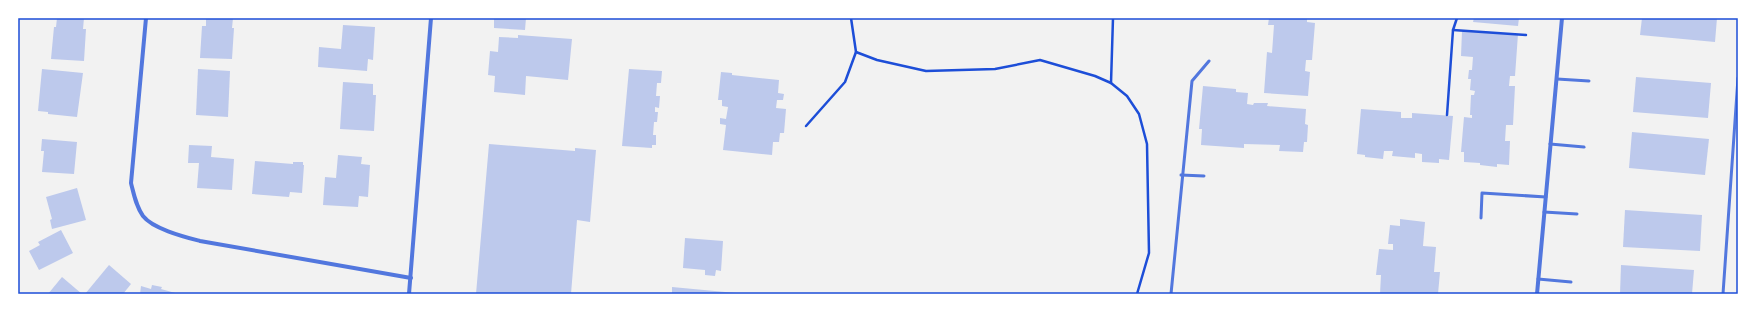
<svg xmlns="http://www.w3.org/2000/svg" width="1756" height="312" font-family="'Fira Sans Condensed',sans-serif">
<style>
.building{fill:#bdc9ec}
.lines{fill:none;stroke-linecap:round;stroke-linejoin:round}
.path{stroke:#1d4ed8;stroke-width:2.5}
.service{stroke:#5277de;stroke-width:3}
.minor{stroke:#5277de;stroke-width:4}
.neatline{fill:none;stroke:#1d4ed8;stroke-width:1.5}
</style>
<rect width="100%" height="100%" fill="#f2f2f2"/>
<g class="building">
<polygon points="57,18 84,18 83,29 86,29 84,61 51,59 54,27 56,27"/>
<polygon points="206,18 233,18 232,28 234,28 232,59 200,58 202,26 206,26"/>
<polygon points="494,18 526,18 525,30 494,28"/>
<polygon points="1269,18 1307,18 1307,22 1315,23 1312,60 1306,60 1305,71 1310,72 1308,96 1264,93 1267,52 1272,53 1274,25 1268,25"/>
<polygon points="1474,18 1519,18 1518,26 1473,22"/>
<polygon points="1642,18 1717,18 1715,42 1640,35"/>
<polygon points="343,25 375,27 373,60 368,59 367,71 318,67 319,47 341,49"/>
<polygon points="1462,31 1518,34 1515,76 1510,76 1509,86 1515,86 1513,125 1506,125 1505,141 1510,141 1509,165 1497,164 1497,167 1480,165 1480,163 1464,162 1464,152 1461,152 1464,117 1472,118 1472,115 1470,115 1471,95 1474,95 1475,91 1470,90 1471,79 1468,79 1469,70 1472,70 1473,57 1461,56"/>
<polygon points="518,35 572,39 568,80 526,76 525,95 494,92 495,76 488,75 490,51 498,52 499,37 518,38"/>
<polygon points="42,69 83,73 77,117 48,114 48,112 38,111"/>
<polygon points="198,69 230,71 228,117 196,115"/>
<polygon points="629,69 662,71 661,83 657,83 656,96 660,96 659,108 655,107 655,112 658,112 657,122 654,122 653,135 656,135 656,145 652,145 652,148 622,146"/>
<polygon points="721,72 732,73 732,75 779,80 778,93 784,94 783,100 777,100 776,108 786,109 784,133 780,133 779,142 773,142 772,155 723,150 726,125 720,124 720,118 726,119 728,107 722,106 722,100 718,100"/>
<polygon points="1636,77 1711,83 1708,118 1633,112"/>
<polygon points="343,82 373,84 373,95 376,95 374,131 340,129"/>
<polygon points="1203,86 1236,89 1236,92 1248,93 1247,104 1253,105 1254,103 1268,103 1267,106 1306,109 1305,124 1308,125 1307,142 1304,142 1303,152 1279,151 1280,145 1244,144 1244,148 1201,145 1202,129 1199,129"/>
<polygon points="1361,109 1401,112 1401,118 1412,118 1412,113 1453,116 1449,160 1439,159 1439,163 1422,162 1422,154 1415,153 1415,158 1392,156 1393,151 1384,151 1383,159 1365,157 1365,155 1357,154"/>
<polygon points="1632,132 1709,139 1705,175 1629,168"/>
<polygon points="42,139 77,142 74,174 42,172 44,151 41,151"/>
<polygon points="489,144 575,151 575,148 596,150 590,222 577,220 571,294 476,294"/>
<polygon points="189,145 212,146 211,157 234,159 232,190 197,188 199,163 188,163"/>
<polygon points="338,155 362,157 361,164 370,165 368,197 359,196 358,207 323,205 325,177 336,178"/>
<polygon points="255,161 293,164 293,162 303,162 303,165 304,165 302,193 290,192 289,197 252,194"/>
<polygon points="77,188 86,220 52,229 50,220 52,219 46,197"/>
<polygon points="1625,210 1702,215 1700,251 1623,247"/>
<polygon points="1400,219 1425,222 1423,246 1436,247 1434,272 1440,272 1438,294 1380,294 1381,275 1376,275 1379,249 1393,250 1393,244 1388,244 1390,225 1400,226"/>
<polygon points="61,230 73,253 39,270 29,251 40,245 38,242"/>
<polygon points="685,238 723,241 721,271 716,270 715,276 705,275 705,270 683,268"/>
<polygon points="109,265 131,284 123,294 85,294"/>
<polygon points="1621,265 1694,270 1692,294 1620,294"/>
<polygon points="62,277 82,294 48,294"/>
<polygon points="152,285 162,287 161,289 179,294 140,294 141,286 151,289"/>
<polygon points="672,287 736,293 736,294 672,294"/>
</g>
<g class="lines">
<g class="path">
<polyline points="1453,30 1526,35"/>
<polyline points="856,52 877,60 926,71 995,69 1040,60 1095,76 1111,83 1127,96 1139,114 1147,144 1149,253 1137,294"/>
<polyline points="1111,83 1113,18"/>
<polyline points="1447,115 1453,30 1457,18"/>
<polyline points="806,126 845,82 856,52 851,18"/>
</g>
<g class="service">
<polyline points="1557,79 1589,81"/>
<polyline points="1550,144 1584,147"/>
<polyline points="1181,175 1204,176"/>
<polyline points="1544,212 1577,214"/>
<polyline points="1481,218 1482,193 1546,197"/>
<polyline points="1538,279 1571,282"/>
<polyline points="1171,294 1192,81 1209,61"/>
<polyline points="1723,294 1738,78"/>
</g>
<g class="minor">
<path d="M146 18 131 183C134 195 136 206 143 216 153 229 185 237 200 241L411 278"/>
<polyline points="409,294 431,18"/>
<polyline points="1537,294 1562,18"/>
</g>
</g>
<rect width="1756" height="312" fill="none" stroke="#ffffff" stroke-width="38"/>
<rect x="19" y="19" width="1718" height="274" class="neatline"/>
</svg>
